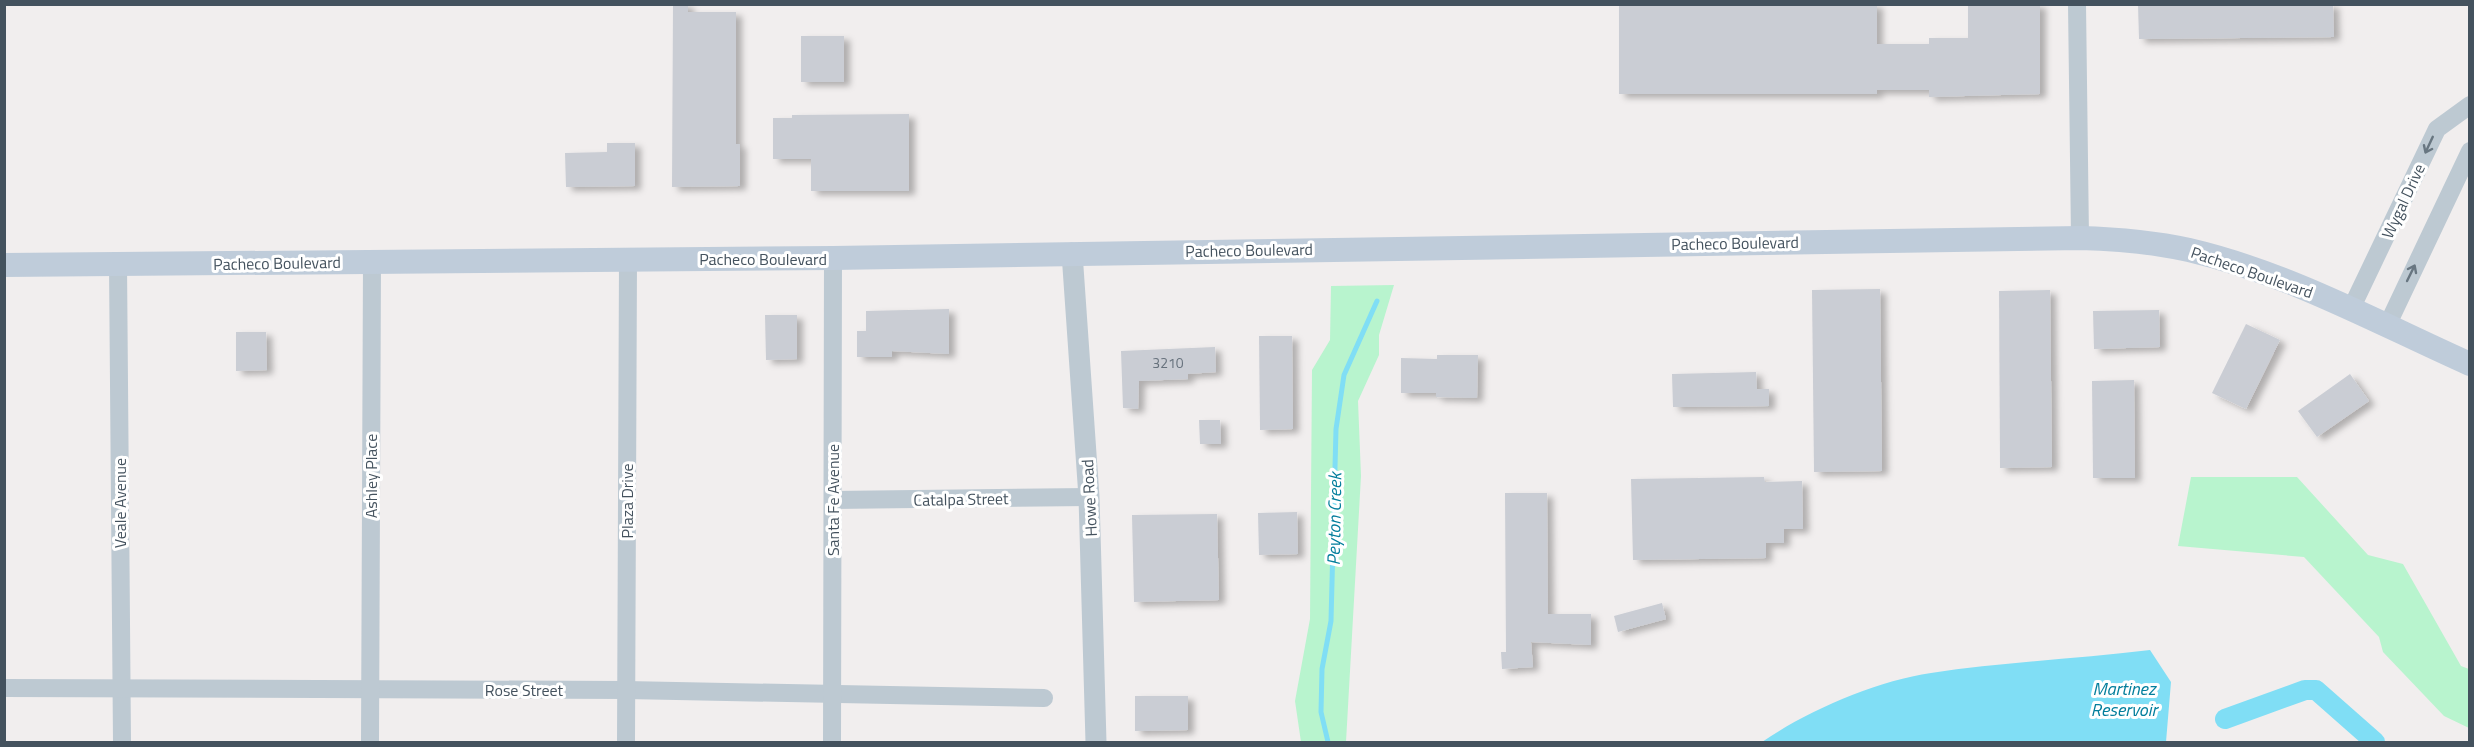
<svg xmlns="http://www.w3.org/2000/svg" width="2474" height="747" font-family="'Titillium Web',sans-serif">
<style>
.green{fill:#b8f4ce}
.water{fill:#80def5}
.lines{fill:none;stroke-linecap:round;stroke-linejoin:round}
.stream{stroke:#80def5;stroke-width:5}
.canal{stroke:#80def5;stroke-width:20}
.building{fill:#cacdd4;filter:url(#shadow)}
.minor{stroke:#bdc9d2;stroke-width:18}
.tertiary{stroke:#bdc9d2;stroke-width:21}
.secondary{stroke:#bfccda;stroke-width:24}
.oneway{stroke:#687681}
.labels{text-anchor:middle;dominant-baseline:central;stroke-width:6;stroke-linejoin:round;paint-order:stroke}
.number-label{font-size:14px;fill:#66717c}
.street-label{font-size:16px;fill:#44525e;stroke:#fff}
.water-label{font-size:18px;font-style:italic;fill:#037e9c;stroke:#fff}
</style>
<defs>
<filter id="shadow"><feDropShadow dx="6" dy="4" stdDeviation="3" flood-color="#0004"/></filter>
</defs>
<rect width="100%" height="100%" fill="#f1eeee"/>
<g class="green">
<polygon points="1394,285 1379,335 1379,355 1358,401 1361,476 1346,742 1301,742 1295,701 1310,619 1312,370 1330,340 1331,286"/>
<polygon points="2191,477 2297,477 2368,555 2403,564 2461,666 2469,669 2469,728 2444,716 2383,652 2379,637 2304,557 2178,546"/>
</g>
<path class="water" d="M2150 650 2171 682 2166 742H1762C1807 711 1876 681 1931 673 2003 662 2077 659 2150 650Z"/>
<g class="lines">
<polyline class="stream" points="1328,742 1321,712 1322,669 1331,621 1336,429 1344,375 1377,301"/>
<polyline class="canal" points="2225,719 2305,690 2316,690 2375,742"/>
</g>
<g class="building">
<polygon points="673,4 688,4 688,12 736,12 736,144 740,144 740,186 672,187"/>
<polygon points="1619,4 1877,4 1877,44 1929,44 1929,38 1968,38 1968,4 2040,4 2040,94 1929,97 1929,90 1877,90 1877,94 1619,94"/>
<polygon points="2138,4 2333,4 2334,37 2139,39"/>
<rect x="801" y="36" width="43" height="46"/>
<polygon points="909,114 909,191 811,191 811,159 773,159 773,118 792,118 792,115"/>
<polygon points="607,143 635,143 635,186 566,187 565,153 607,152"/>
<polygon points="1880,289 1882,471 1814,472 1812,290"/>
<polygon points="2050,290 2052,467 2000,468 1999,291"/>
<polygon points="949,309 949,354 892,351 892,357 857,357 857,331 866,331 866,311"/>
<polygon points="2159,310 2160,347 2094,349 2093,311"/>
<polygon points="765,315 797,315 797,359 766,360"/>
<polygon points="2246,324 2280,340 2246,409 2212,393"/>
<polygon points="236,332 266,332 267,370 236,371"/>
<polygon points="1259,336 1292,336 1293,429 1260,430"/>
<polygon points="1215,347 1216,372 1188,374 1188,379 1139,381 1138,409 1123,408 1121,351"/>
<polygon points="1437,355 1478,355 1477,398 1436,397 1436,393 1401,393 1401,358 1437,359"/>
<polygon points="1756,372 1757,389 1769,389 1769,406 1673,407 1672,374"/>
<polygon points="2350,374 2369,401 2317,437 2298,411"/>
<polygon points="2134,380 2135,478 2093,478 2092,381"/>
<polygon points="1199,420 1220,420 1221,444 1200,444"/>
<polygon points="1764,477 1765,482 1802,481 1803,529 1784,529 1784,543 1766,543 1766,558 1633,560 1631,479"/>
<polygon points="1505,493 1547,493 1548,614 1591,614 1591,645 1531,642 1533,667 1502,669 1501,652 1506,652"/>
<polygon points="1297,512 1298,554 1259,555 1258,513"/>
<polygon points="1217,514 1219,600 1134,602 1132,515"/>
<polygon points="1662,603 1666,619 1618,632 1614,616"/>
<polygon points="1135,696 1188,696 1188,730 1135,731"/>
</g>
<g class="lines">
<g class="minor">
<polyline points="2077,4 2080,238"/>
<polyline points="118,264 122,742"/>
<polyline points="2351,309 2437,129 2470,105"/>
<polyline points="2387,326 2470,151"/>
<polyline points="833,500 1089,497"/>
<polyline points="4,688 626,690 1044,698"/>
<polyline points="370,742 372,262"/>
<polyline points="626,742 628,260"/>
<polyline points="832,742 833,258"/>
</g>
<polyline class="tertiary" points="1072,253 1089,497 1096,742"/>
<path class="secondary" d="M4 265 833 258 2080 238C2116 239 2153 242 2189 250 2288 273 2378 323 2470 364"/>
</g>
<defs><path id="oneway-shaft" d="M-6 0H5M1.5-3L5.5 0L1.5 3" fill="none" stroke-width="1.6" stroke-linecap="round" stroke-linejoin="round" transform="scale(1.5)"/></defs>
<g class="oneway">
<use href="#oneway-shaft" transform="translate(2429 145) rotate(115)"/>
<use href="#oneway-shaft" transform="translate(2411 273) rotate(-64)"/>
</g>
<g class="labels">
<g class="number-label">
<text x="1168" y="362">3210</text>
</g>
<g class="street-label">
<text transform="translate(2403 201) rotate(-65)">Wygal Drive</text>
<text transform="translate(1735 243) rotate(-1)">Pacheco Boulevard</text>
<text transform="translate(1249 250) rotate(-1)">Pacheco Boulevard</text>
<text x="763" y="259">Pacheco Boulevard</text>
<text transform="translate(277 263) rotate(-1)">Pacheco Boulevard</text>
<text transform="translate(2252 272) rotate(19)">Pacheco Boulevard</text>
<text transform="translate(371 476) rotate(-90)">Ashley Place</text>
<text transform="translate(1089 498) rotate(-93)">Howe Road</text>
<text transform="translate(961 499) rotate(-1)">Catalpa Street</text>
<text transform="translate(833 500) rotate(-90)">Santa Fe Avenue</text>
<text transform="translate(627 501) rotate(-90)">Plaza Drive</text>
<text transform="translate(120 503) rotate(-90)">Veale Avenue</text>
<text x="524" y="690">Rose Street</text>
</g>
<g class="water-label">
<text transform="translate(1334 519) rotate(-89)">Peyton Creek</text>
<text x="2124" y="688">Martinez<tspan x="2124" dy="21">Reservoir</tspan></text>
</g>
</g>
<rect width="2474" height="747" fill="none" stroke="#44525e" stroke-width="12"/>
</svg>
